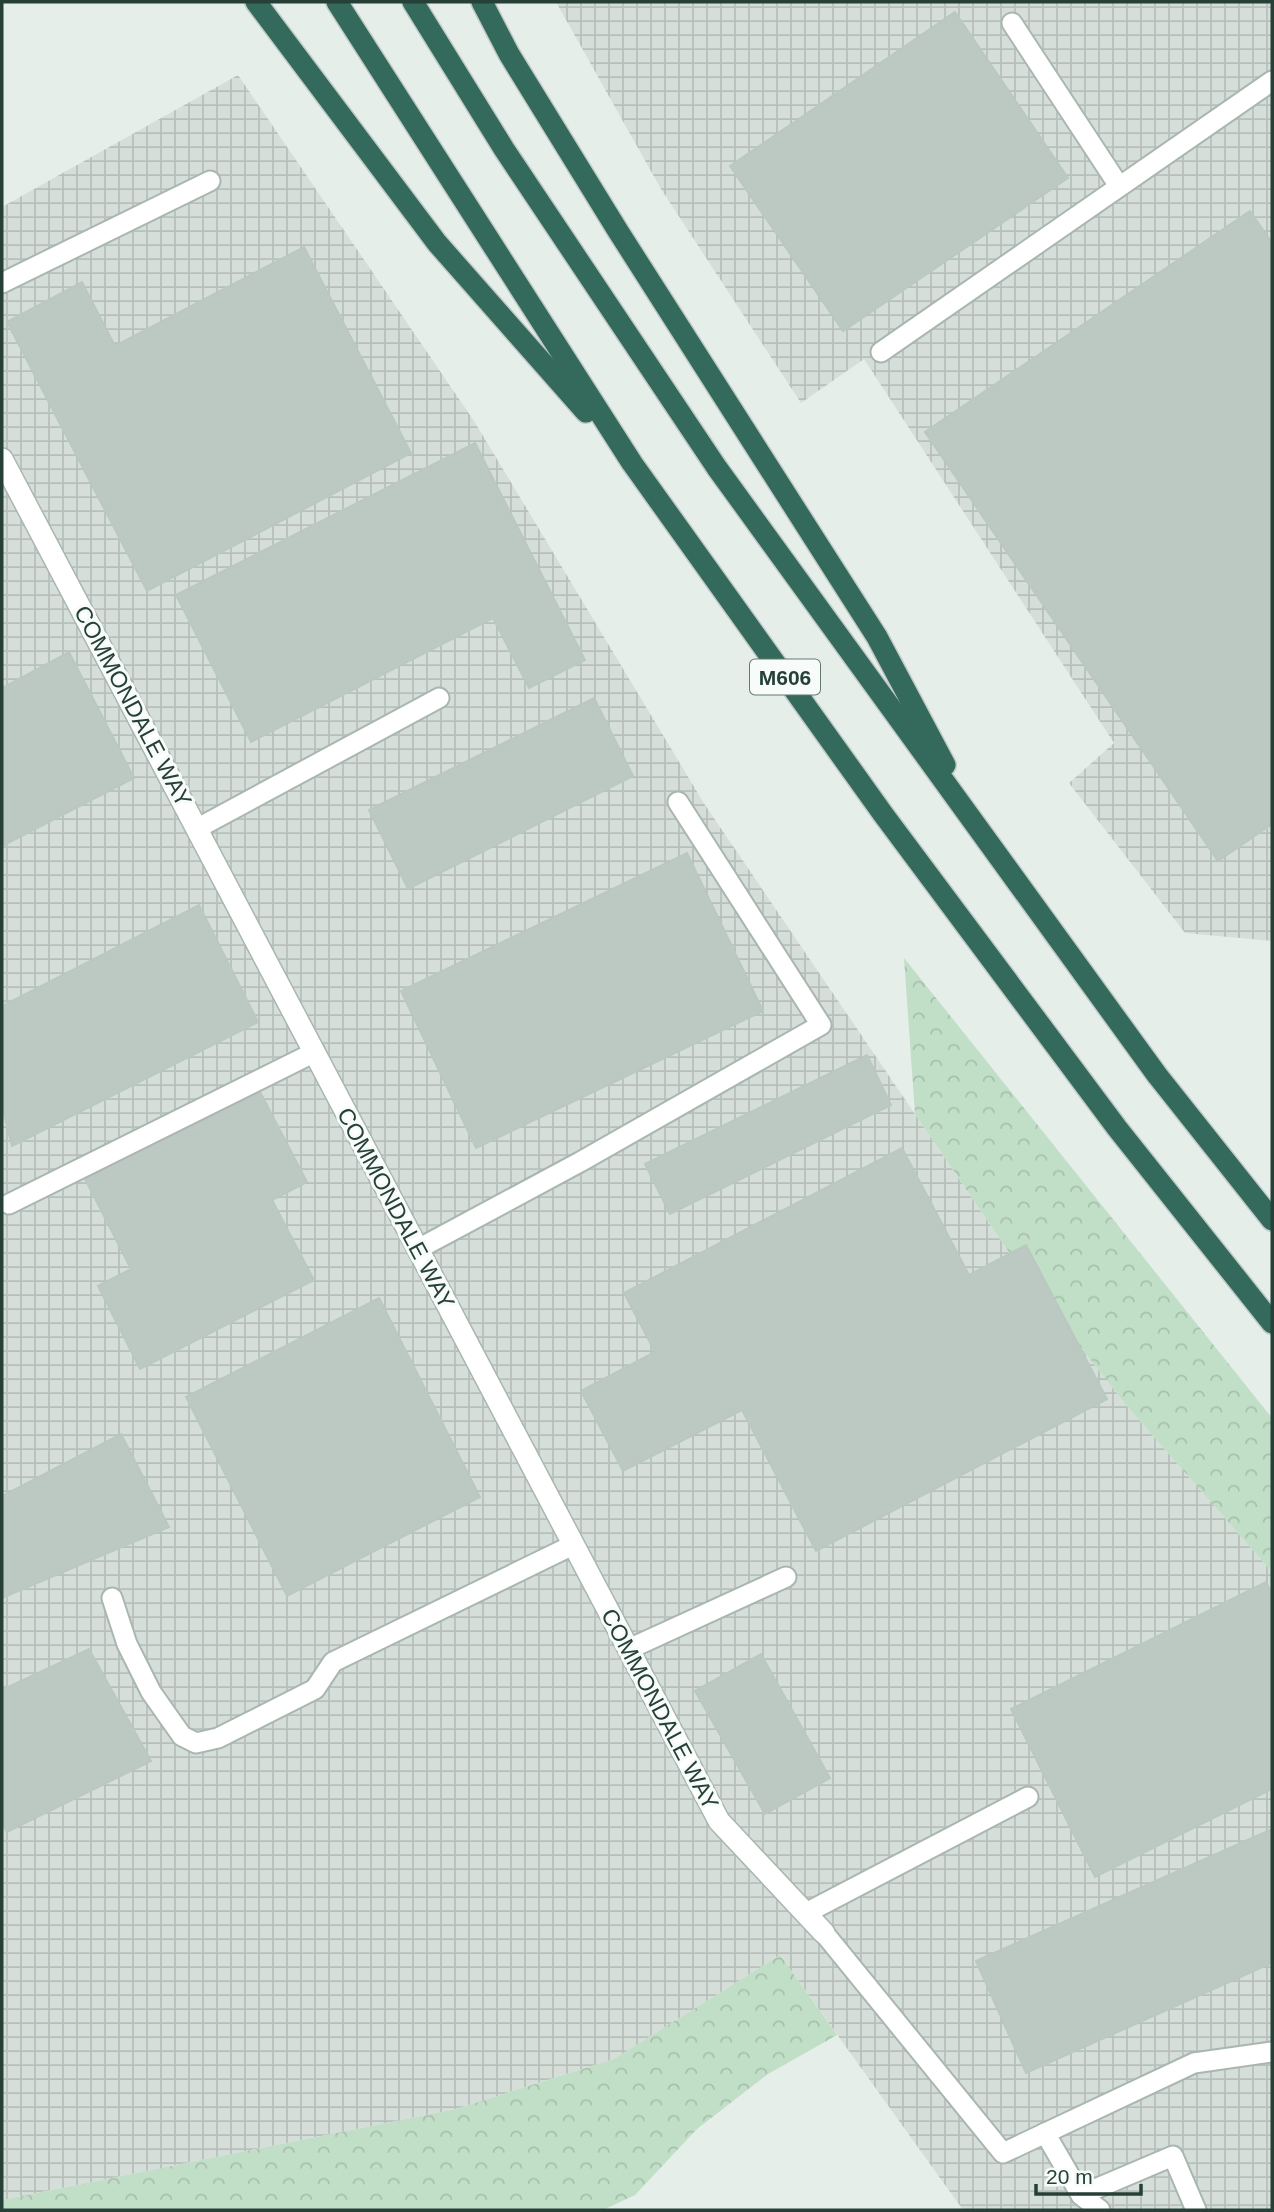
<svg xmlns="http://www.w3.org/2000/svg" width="1274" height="2212" font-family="Helvetica,sans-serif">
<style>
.industrial{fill:url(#industrial-grid)}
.forest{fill:url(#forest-crowns)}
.building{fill:#bcc9c3;stroke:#b9c8c0;stroke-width:2}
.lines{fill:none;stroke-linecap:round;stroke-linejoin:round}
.service-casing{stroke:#a9b6b1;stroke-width:23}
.minor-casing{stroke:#a9b6b1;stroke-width:24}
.motorway-casing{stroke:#c2cac7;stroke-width:24}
.service{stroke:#fff;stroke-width:19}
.minor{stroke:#fff;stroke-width:21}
.motorway{stroke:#336a5b;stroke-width:21}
.labels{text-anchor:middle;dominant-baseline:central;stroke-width:6;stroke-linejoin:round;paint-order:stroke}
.shield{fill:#f7fbf9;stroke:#657871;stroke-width:2}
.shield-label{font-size:21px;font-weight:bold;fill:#264037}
.street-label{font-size:23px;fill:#264037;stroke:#f7fbf9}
</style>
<defs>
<pattern id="industrial-grid" width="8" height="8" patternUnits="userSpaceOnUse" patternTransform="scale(1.75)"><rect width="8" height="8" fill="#d5ded9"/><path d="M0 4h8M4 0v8" fill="none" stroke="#b7c0bb"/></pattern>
<pattern id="forest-crowns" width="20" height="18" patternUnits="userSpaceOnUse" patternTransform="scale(1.75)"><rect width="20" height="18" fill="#c1dec7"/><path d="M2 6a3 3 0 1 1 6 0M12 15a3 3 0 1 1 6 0" fill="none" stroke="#a6c0ac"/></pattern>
</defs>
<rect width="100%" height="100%" fill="#e6eeea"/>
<g class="industrial">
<polygon points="556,2 1272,2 1272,941 1185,933 1069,783 1114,743 864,359 801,403 661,189"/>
<polygon points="238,75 474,421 705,805 1025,1276 1126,1405 1272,1572 1272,2210 963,2210 780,1955 614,2059 456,2109 2,2200 2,207"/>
</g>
<g class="forest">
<polygon points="904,958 1272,1418 1272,1572 1126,1405 1025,1276 915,1114"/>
<polygon points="780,1955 837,2035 768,2074 697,2129 635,2195 603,2210 2,2210 2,2200 456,2109 614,2059"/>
</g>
<g class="building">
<polygon points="955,12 1068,178 843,331 730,166"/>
<polygon points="1250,211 1272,243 1272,824 1218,861 925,432"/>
<polygon points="304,247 411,453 147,591 7,322 82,282 115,346"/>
<polygon points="475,443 585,660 529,688 493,618 251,742 176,595"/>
<polygon points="69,652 134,778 2,846 2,688"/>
<polygon points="594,698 633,776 408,889 369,810"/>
<polygon points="687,853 763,1011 476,1148 401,991"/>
<polygon points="199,905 258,1022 12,1146 2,1106 2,1006"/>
<polygon points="867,1055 891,1105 670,1214 645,1164"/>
<polygon points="258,1088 307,1182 272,1200 314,1280 140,1369 98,1286 131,1269 84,1177"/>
<polygon points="902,1148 969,1275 1026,1245 1107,1399 816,1551 742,1410 623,1471 581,1391 655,1352 624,1293"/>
<polygon points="379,1298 480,1497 287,1596 186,1397"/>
<polygon points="121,1434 169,1527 2,1598 2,1496"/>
<polygon points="1266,1582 1272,1595 1272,1789 1095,1877 1011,1709"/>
<polygon points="89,1649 151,1761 7,1832 2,1823 2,1690"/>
<polygon points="761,1654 830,1778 765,1814 695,1691"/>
<polygon points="1272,1829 1272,1963 1026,2073 976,1961"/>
</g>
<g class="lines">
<defs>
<g id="service">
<polyline points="1012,23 1119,186"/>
<polyline points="2,283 210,181"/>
<polyline points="881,352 1272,81"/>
<polyline points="198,828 439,698"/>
<polyline points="9,1204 315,1052"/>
<polyline points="418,1249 580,1162 821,1025 678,802"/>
<polyline points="112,1598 127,1644 151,1692 182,1736 196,1743 218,1738 315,1689 333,1662 573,1545"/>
<polyline points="629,1649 786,1577"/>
<polyline points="806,1913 1028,1797"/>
<polyline points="824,1933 1003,2153 1194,2063 1272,2052"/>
<polyline points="1045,2133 1081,2195 1100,2210"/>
<polyline points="1081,2195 1173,2156 1196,2210"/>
</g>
<polyline id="minor" points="2,459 719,1821 824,1933"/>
<g id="motorway">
<polyline points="256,2 437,243 586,412"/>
<polyline points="337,2 632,463 883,814 1117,1128 1272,1323"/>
<polyline points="413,2 504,149 717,468 1157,1075 1272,1220"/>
<polyline points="482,2 509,54 618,231 877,637 945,765"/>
</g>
</defs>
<use href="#service" class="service-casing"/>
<use href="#minor" class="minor-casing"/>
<use href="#motorway" class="motorway-casing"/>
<use href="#service" class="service"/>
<use href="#minor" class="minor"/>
<use href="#motorway" class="motorway"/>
</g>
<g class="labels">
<rect class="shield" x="750" y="659.5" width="70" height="35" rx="5"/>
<g class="shield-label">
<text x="785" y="677">M606</text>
</g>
<g class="street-label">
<text transform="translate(133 706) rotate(62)">COMMONDALE WAY</text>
<text transform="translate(396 1208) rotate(62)">COMMONDALE WAY</text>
<text transform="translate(660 1709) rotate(62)">COMMONDALE WAY</text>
</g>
</g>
<rect width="1274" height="2212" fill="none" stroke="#264037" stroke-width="7"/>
<path d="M1036 2184v10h105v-10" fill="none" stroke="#264037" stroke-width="3.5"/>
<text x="1046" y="2184" font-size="21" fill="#264037" stroke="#f7fbf9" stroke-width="5" paint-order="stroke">20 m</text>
</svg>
